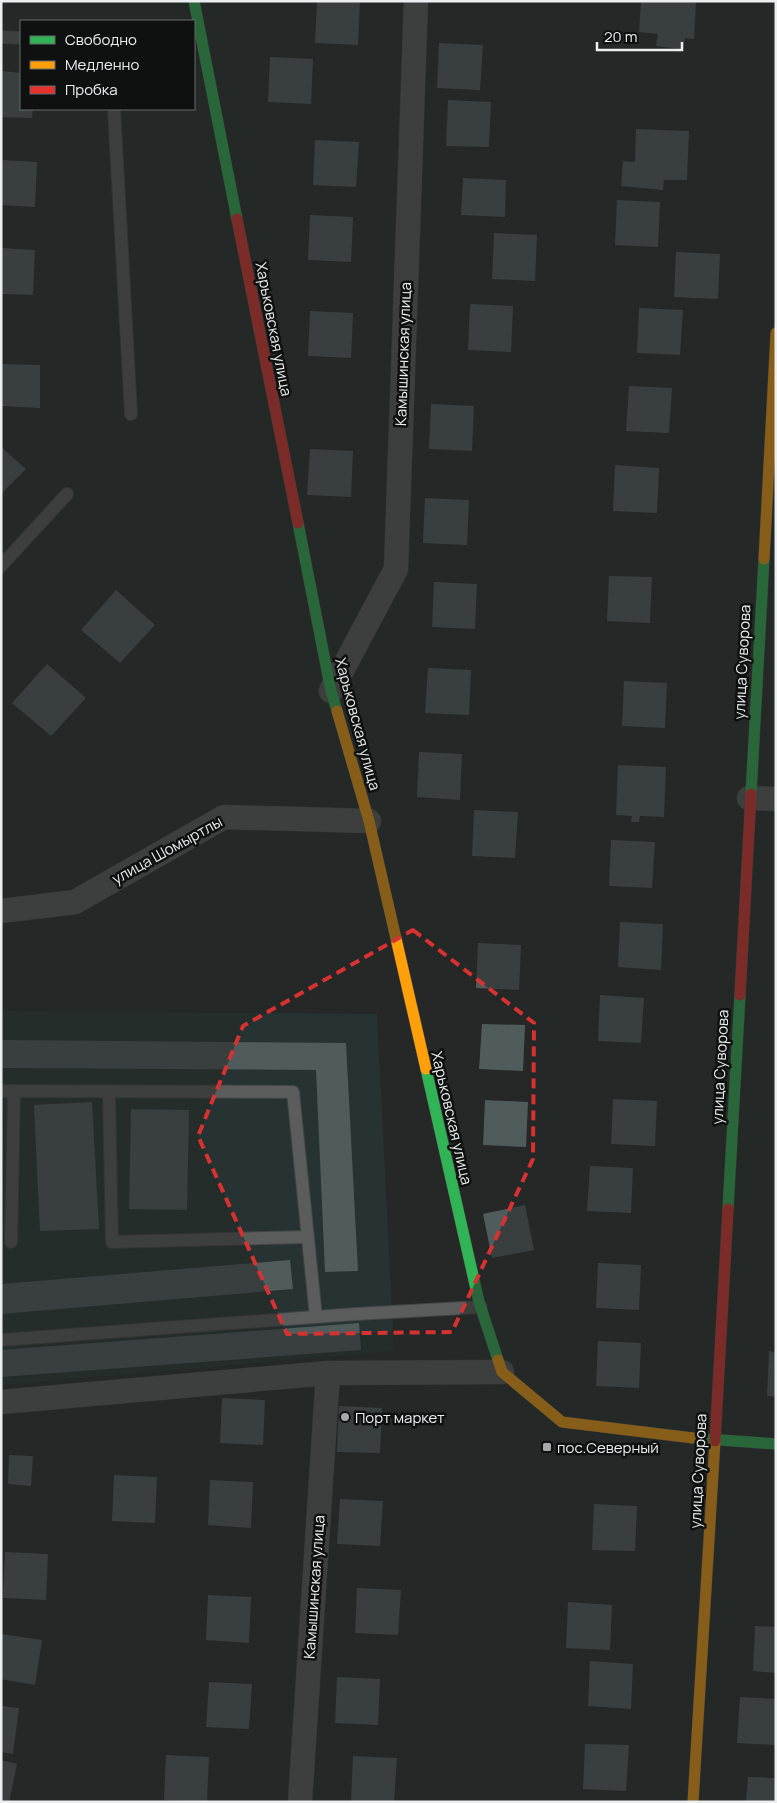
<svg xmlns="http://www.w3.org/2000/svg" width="777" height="1803" font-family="Manrope,sans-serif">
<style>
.built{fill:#273332}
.building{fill:#505c5b}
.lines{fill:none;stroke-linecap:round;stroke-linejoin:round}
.lane-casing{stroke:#434545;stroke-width:14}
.street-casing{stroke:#434545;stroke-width:25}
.fast-casing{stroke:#434545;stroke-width:12}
.slow-casing{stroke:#434545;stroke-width:12}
.jam-casing{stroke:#434545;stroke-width:12}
.lane{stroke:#5b5c5c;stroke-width:12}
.street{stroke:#5b5c5c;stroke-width:24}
.fast{stroke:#30b455;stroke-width:11}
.slow{stroke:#ff9f0a;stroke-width:11}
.jam{stroke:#e5322d;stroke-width:11}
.marked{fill:none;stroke:#d73232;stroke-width:4;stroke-dasharray:10 6;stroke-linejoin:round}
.poi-dot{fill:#a6a9a9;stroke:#0f1111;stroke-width:2}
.labels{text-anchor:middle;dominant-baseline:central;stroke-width:5;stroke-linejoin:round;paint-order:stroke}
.street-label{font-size:15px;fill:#ecefef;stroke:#0f1111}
.poi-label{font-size:15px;fill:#ecefef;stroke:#0f1111;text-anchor:start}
</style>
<rect width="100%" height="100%" fill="#252827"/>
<polygon class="built" points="1,1011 377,1014 394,1351 1,1385"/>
<g class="building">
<polygon points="317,1 360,1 358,45 315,43"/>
<polygon points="641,1 696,2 694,39 685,38 683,49 656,46 658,34 639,32"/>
<polygon points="439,43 483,45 480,90 437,88"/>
<polygon points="270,57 313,59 311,104 268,102"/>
<polygon points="1,71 21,73 21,109 33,109 32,118 1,117"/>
<polygon points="448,100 491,102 489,147 446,146"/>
<polygon points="636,129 689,131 687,180 664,180 663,190 621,186 623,161 635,162"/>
<polygon points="315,140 359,142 356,187 313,185"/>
<polygon points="1,160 37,162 35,207 1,205"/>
<polygon points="463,178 506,180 505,217 461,215"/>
<polygon points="617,200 660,202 658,247 615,245"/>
<polygon points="310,215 353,217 351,262 308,260"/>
<polygon points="494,233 537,235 535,281 492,279"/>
<polygon points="1,248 35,250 33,295 1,294"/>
<polygon points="676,252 720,254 718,299 674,297"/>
<polygon points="470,304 513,306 511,352 468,350"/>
<polygon points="639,308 683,310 680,355 637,353"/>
<polygon points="310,311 353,313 351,358 308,356"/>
<polygon points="1,364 40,365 40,408 1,406"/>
<polygon points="629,386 672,388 669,433 626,431"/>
<polygon points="431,404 474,406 472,451 429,449"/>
<polygon points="1,447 26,469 1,494"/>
<polygon points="310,449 353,451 351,497 307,495"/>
<polygon points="615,465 659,468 657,513 613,511"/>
<polygon points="425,498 469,500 467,545 423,543"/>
<polygon points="609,576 652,577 650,623 607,621"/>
<polygon points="434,582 477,584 475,629 432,627"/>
<polygon points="116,590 155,625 120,663 81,630"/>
<polygon points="47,664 86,698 51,736 12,703"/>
<polygon points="428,668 471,670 469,715 425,713"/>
<polygon points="624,681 667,683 665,728 622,726"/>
<polygon points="419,752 462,754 460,800 417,797"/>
<polygon points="618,765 666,767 664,817 640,816 639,822 631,822 632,816 616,815"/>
<polygon points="474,810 518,812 515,858 472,856"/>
<polygon points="611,840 655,842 652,888 609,886"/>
<polygon points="620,922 663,924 661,970 618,967"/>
<polygon points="478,943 521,945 519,990 476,988"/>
<polygon points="600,995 644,998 641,1043 598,1041"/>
<polygon points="482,1024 525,1025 523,1071 479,1069"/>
<polygon points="1,1040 346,1043 358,1271 325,1272 316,1070 1,1068"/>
<polygon points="613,1099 657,1101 655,1146 611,1144"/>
<polygon points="485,1100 528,1102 526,1147 483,1145"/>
<polygon points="92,1102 99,1229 40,1231 34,1105"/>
<polygon points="131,1109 189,1110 187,1210 129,1209"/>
<polygon points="590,1166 633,1168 631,1213 587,1211"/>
<polygon points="525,1205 534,1250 492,1258 483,1214"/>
<polygon points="290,1260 293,1289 1,1314 1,1284"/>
<polygon points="598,1263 641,1265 639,1310 596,1308"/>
<polygon points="359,1323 361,1350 1,1377 1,1350"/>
<polygon points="598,1341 641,1343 639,1388 596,1386"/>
<polygon points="769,1351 776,1352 776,1397 767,1396"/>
<polygon points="222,1398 265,1400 263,1445 220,1443"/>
<polygon points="339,1406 382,1408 380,1453 337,1452"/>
<polygon points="9,1455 33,1456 31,1486 8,1484"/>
<polygon points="114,1475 157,1477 155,1523 112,1521"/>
<polygon points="210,1480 253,1482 251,1528 208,1525"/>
<polygon points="340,1499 383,1501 380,1546 337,1544"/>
<polygon points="594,1504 637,1506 635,1551 592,1550"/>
<polygon points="5,1552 48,1554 46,1600 3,1598"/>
<polygon points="357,1588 401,1590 398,1635 355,1633"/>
<polygon points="208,1595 251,1597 249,1643 206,1640"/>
<polygon points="568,1602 612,1605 610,1650 566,1648"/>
<polygon points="755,1626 776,1627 776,1673 753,1671"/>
<polygon points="1,1634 42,1640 35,1685 1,1679"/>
<polygon points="590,1661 633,1664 631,1709 588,1706"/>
<polygon points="337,1677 380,1679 378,1725 335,1723"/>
<polygon points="209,1682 252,1684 249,1729 206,1727"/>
<polygon points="740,1697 776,1699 776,1745 737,1743"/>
<polygon points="1,1706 19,1708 13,1754 1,1752"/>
<polygon points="585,1744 629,1745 626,1791 583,1789"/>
<polygon points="166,1755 209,1757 207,1802 164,1800"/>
<polygon points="353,1756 397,1758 394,1802 351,1801"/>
<polygon points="1,1760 17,1764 9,1802 1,1802"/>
<polygon points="748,1777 776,1778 776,1802 746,1802"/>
</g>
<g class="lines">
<defs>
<g id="lane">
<polyline points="1,37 21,38"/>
<polyline points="114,109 131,414"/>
<polyline points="1,566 67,494"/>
<polyline points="1,1091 293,1092 316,1317"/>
<polyline points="109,1092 112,1242 307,1237"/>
<polyline points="11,1242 14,1091"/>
<polyline points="1,1340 356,1314 481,1307"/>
</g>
<g id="street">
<polyline points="331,691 396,569 416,1"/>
<polyline points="749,798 776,799"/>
<polyline points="1,911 75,902 224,817 369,821"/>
<polyline points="1,1402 328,1373 502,1372"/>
<polyline points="300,1802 328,1373"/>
</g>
<g id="fast">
<polyline points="194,1 237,219"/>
<polyline points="298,523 331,691 337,711"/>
<polyline points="751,794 764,559"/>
<polyline points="426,1069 479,1302 498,1360"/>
<polyline points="728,1209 740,995"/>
<polyline points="693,1438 776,1444"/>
</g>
<g id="slow">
<polyline points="764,559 776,333"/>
<polyline points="337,711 369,821 426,1069"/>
<polyline points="498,1360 502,1372 562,1422 693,1438"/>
<polyline points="693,1802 715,1441"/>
</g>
<g id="jam">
<polyline points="237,219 298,523"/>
<polyline points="740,995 751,794"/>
<polyline points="715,1441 728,1209"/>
</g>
</defs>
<use href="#lane" class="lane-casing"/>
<use href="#street" class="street-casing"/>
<use href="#fast" class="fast-casing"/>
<use href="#slow" class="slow-casing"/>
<use href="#jam" class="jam-casing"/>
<use href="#lane" class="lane"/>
<use href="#street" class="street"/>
<use href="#fast" class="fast"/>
<use href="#slow" class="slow"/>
<use href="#jam" class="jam"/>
</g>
<path d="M0 0H777V1803H0ZM413 930 534 1023 533 1159 452 1332 287 1334 198 1136 243 1026Z" fill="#252827" fill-opacity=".55" fill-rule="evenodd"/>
<path class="marked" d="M413 930 534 1023 533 1159 452 1332 287 1334 198 1136 243 1026Z"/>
<g class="poi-dot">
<circle cx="345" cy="1417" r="5"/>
<rect x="542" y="1442" width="10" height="10" rx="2.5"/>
</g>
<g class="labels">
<g class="street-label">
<text transform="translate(274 329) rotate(79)">Харьковская улица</text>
<text transform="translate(403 354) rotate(-88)">Камышинская улица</text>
<text transform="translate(742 662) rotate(-87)">улица Суворова</text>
<text transform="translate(358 724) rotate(75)">Харьковская улица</text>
<text transform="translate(167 850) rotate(-29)">улица Шомыртлы</text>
<text transform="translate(720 1067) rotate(-87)">улица Суворова</text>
<text transform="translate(452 1118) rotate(77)">Харьковская улица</text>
<text transform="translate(698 1471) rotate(-87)">улица Суворова</text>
<text transform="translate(314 1587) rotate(-86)">Камышинская улица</text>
</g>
<g class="poi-label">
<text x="355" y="1417">Порт маркет</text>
<text x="557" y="1447">пос.Северный</text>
</g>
</g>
<rect width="777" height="1803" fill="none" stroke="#ecefef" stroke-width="5"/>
<rect x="20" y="20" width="175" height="90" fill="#0f1111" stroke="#676a6a"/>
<rect x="30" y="36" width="25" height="8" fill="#30b455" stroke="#676a6a"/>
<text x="65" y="45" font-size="15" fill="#ecefef">Свободно</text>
<rect x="30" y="61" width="25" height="8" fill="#ff9f0a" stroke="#676a6a"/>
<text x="65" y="70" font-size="15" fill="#ecefef">Медленно</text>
<rect x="30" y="86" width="25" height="8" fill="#e5322d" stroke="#676a6a"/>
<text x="65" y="95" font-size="15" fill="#ecefef">Пробка</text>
<path d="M597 42v8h85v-8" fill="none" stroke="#ecefef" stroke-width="2.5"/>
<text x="604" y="42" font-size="15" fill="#ecefef" stroke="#0f1111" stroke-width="4" paint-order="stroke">20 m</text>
</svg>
